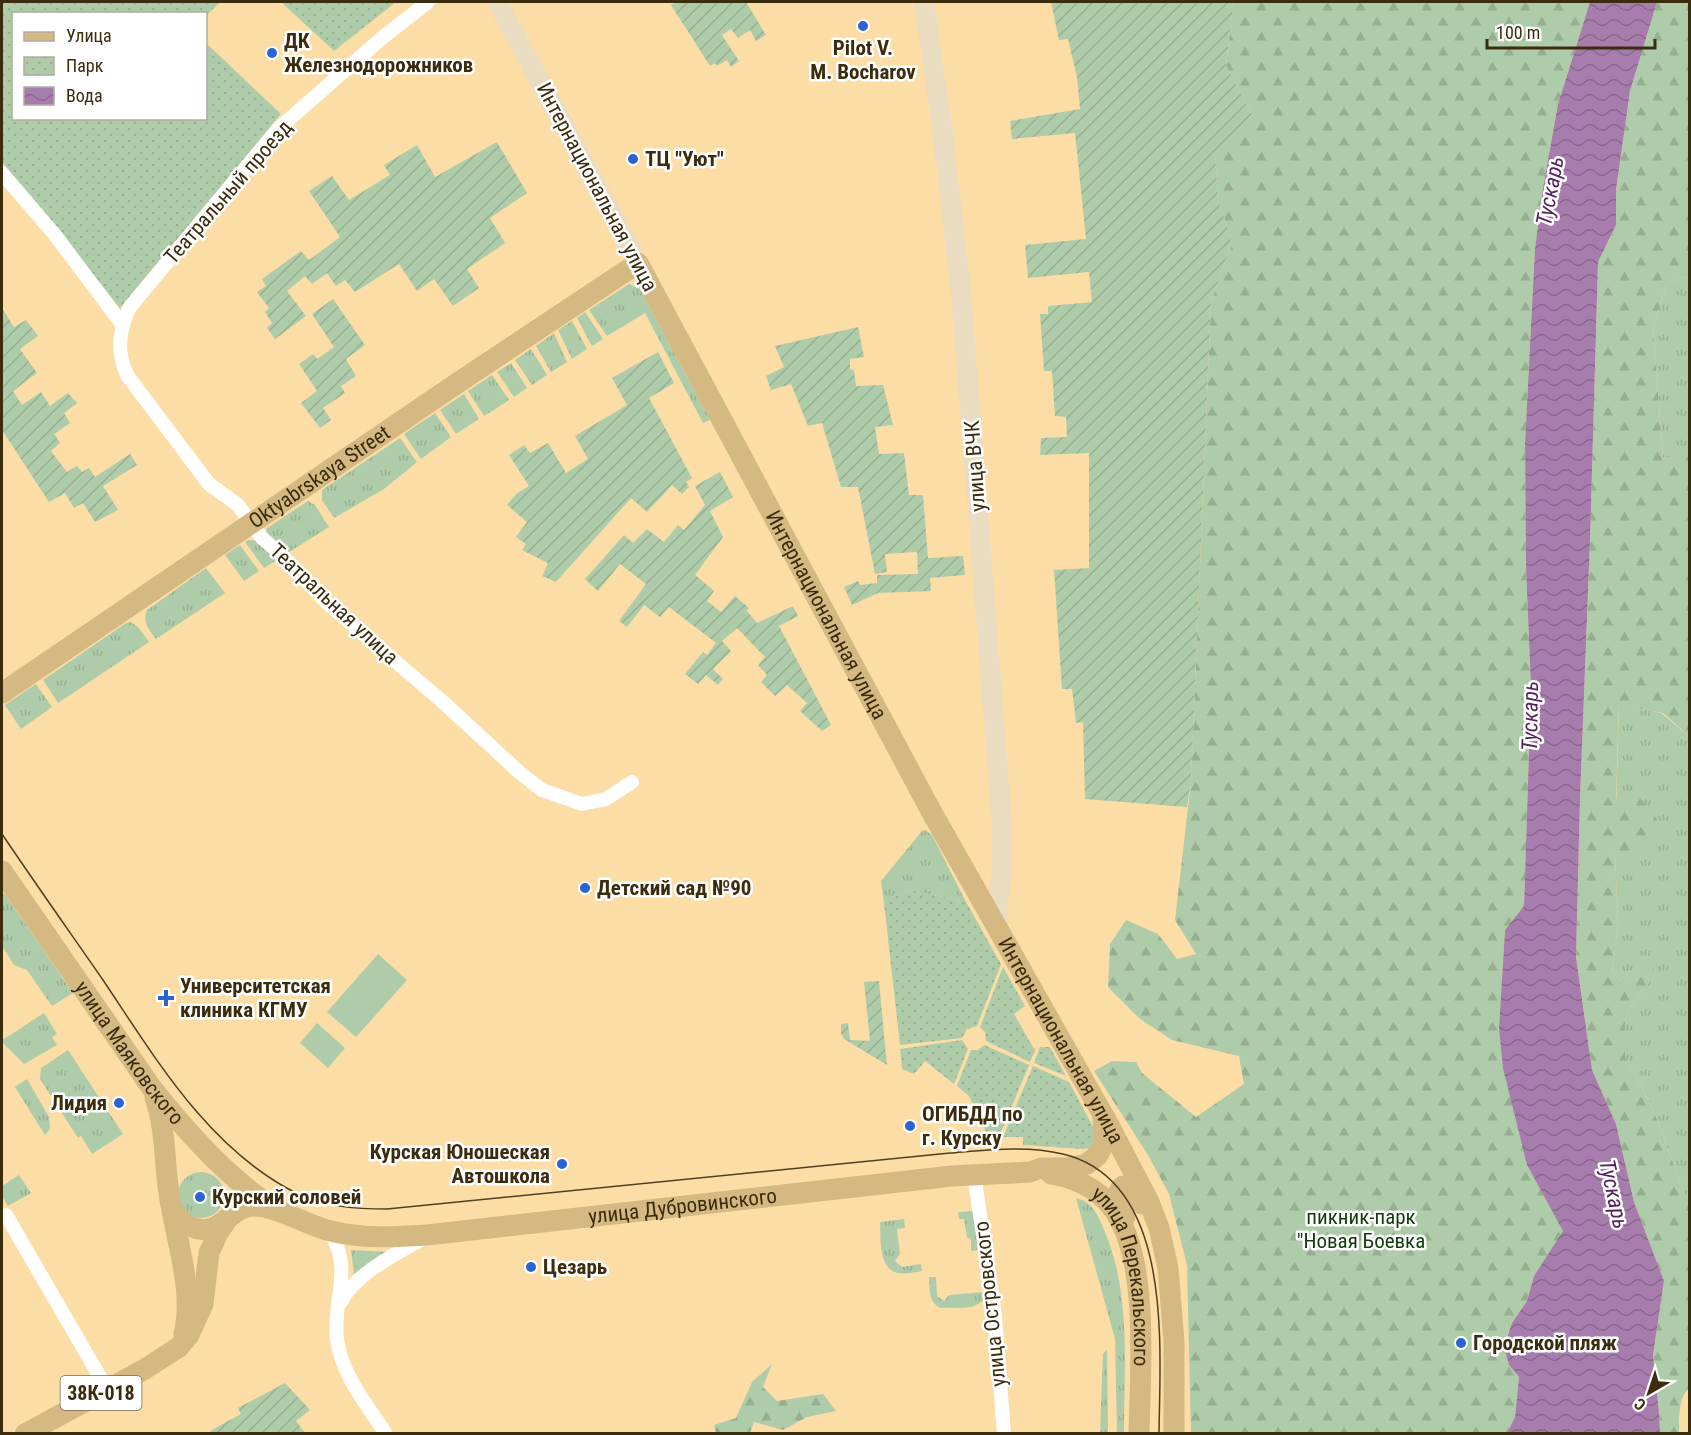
<svg xmlns="http://www.w3.org/2000/svg" width="1691" height="1435" font-family="'Roboto Condensed',sans-serif">
<style>
.grass{fill:url(#grass-tufts)}
.forest{fill:url(#forest-firs)}
.park{fill:url(#park-dots)}
.garden{fill:url(#garden-furrows)}
.pitch{fill:#aeccaa}
.water{fill:url(#water-waves)}
.lines{fill:none;stroke-linecap:round;stroke-linejoin:round}
.street{stroke:#fff;stroke-width:14}
.secondary{stroke:#e9dcc1;stroke-width:20}
.primary{stroke:#d4b982;stroke-width:21}
.tram{stroke:#503f1e;stroke-width:1.5}
.poi-dot{fill:#2b64d2;stroke:#fff;stroke-width:2}
.labels{text-anchor:middle;dominant-baseline:central;stroke-width:5;stroke-linejoin:round;paint-order:stroke}
.shield{fill:#fff;stroke:#766b56;stroke-width:1.5}
.shield-label{font-size:20px;font-weight:bold;fill:#3b2c0e}
.poi-label{font-size:21px;font-weight:bold;fill:#3b2c0e;stroke:#fff;text-anchor:start}
.street-label{font-size:21px;fill:#3b2c0e;stroke:#fff}
.park-label{font-size:21px;fill:#0f3c0a;stroke:#fff}
.water-label{font-size:22px;font-style:italic;fill:#57235f;stroke:#fff}
</style>
<defs>
<pattern id="grass-tufts" width="24" height="20" patternUnits="userSpaceOnUse" patternTransform="scale(1.5)"><rect width="24" height="20" fill="#aeccaa"/><path d="M3 7l-1-3M5 7V3M7 7l1-3M15 17l-1-3M17 17v-4M19 17l1-3" fill="none" stroke="#97af91"/></pattern>
<pattern id="forest-firs" width="22" height="20" patternUnits="userSpaceOnUse" patternTransform="scale(1.5)"><rect width="22" height="20" fill="#aeccaa"/><path d="M5 1l3.5 6h-7zM16 11l3.5 6h-7z" fill="#97af91"/></pattern>
<pattern id="park-dots" width="8" height="8" patternUnits="userSpaceOnUse" patternTransform="scale(1.5)"><rect width="8" height="8" fill="#aeccaa"/><path d="M2 2h.1M6 6h.1" fill="none" stroke="#97af91" stroke-width="1.8" stroke-linecap="round"/></pattern>
<pattern id="garden-furrows" width="10" height="10" patternUnits="userSpaceOnUse" patternTransform="scale(1.5)"><rect width="10" height="10" fill="#aeccaa"/><path d="M-1 1l2-2M0 10L10 0M9 11l2-2" fill="none" stroke="#97af91"/></pattern>
<pattern id="water-waves" width="16" height="10" patternUnits="userSpaceOnUse" patternTransform="scale(1.5)"><rect width="16" height="10" fill="#a77dad"/><path d="M0 5q4-4 8 0t8 0" fill="none" stroke="#89678b"/></pattern>
</defs>
<rect width="100%" height="100%" fill="#fcdda5"/>
<g class="grass">
<polygon points="1689,276 1689,457 1663,457 1653,328 1667,283"/>
<polygon points="629,284 640,289 710,420 703,423 645,313 607,336 589,310"/>
<polygon points="585,312 603,339 592,346 577,318"/>
<polygon points="572,321 587,349 572,359 558,330"/>
<polygon points="554,333 567,362 551,372 536,346"/>
<polygon points="531,349 547,375 532,385 515,360"/>
<polygon points="511,363 527,388 514,397 497,372"/>
<polygon points="492,375 509,400 484,416 468,391"/>
<polygon points="464,394 479,419 456,434 440,410"/>
<polygon points="435,413 451,437 421,459 404,434"/>
<polygon points="400,438 417,462 384,489 334,518 322,500 322,490"/>
<polygon points="308,501 315,505 329,527 286,554 266,532 267,528"/>
<polygon points="249,540 259,541 280,558 264,568 245,542"/>
<polygon points="240,545 259,571 244,581 225,555"/>
<path d="M206 568 225 593 156 639C149 630 142 622 147 610Z"/>
<polygon points="131,622 138,627 149,642 58,703 43,680 126,623"/>
<polygon points="36,684 52,707 21,729 5,705"/>
<polygon points="1619,703 1661,713 1689,736 1689,1197 1685,1195 1653,1109 1625,1056 1625,1025 1628,1010 1650,981 1633,969 1619,981 1612,971 1618,925 1615,852"/>
<polygon points="925,830 932,835 966,902 910,890 890,898 884,903 881,881 922,831"/>
<polygon points="2,892 5,894 73,993 52,1006 27,970 14,965 2,946"/>
<polygon points="44,1013 57,1034 52,1037 57,1045 24,1064 2,1042 2,1037 4,1039"/>
<polygon points="68,1050 123,1134 92,1154 81,1136 78,1138 40,1079 41,1068"/>
<polygon points="27,1079 49,1117 50,1129 45,1135 15,1087"/>
<circle cx="201" cy="1195" r="23"/>
<polygon points="19,1175 31,1193 8,1206 2,1196 2,1186"/>
<path d="M1076 1198C1090 1201 1096 1211 1101 1223 1132 1288 1124 1364 1124 1433H1117L1115 1339Z"/>
<polygon points="975,1211 980,1250 971,1251 971,1240 967,1237 964,1219 959,1219 958,1212"/>
<path d="M904 1219 905 1228 897 1229 900 1254 895 1261 902 1267 921 1264 922 1271C915 1272 905 1275 898 1273 878 1269 881 1238 880 1222Z"/>
<polygon points="351,1250 389,1252 354,1274"/>
<path d="M929 1277H936L937 1296 944 1301 949 1295 983 1292 984 1299C975 1311 954 1307 941 1308 928 1303 930 1289 929 1277Z"/>
<polygon points="1107,1349 1108,1433 1100,1433 1103,1354"/>
</g>
<g class="forest">
<polygon points="1232,2 1590,2 1558,104 1543,188 1535,248 1525,443 1526,568 1531,688 1524,906 1505,930 1499,1028 1527,1165 1564,1231 1534,1276 1527,1301 1512,1323 1504,1347 1509,1365 1519,1377 1515,1417 1507,1433 1191,1433 1187,1265 1169,1194 1148,1155 1094,1071 1112,1061 1136,1062 1142,1073 1196,1117 1244,1084 1239,1056 1172,1040 1140,1019 1108,987 1110,944 1126,920 1158,934 1177,959 1196,954 1175,920 1191,782 1211,301 1232,244 1218,198 1215,154 1252,115 1226,66 1233,5"/>
<path d="M1657 2H1689V276L1667 283 1653 328 1663 457H1689V736L1663 713 1619 704 1616 799 1634 791 1657 819 1648 850 1615 853 1618 925 1612 971 1619 981 1633 969 1656 961 1650 981 1628 1010 1625 1025V1056L1653 1109 1685 1195 1689 1197 1690 1387C1678 1396 1679 1420 1679 1433H1660L1659 1413 1653 1355 1664 1281 1634 1202 1616 1124 1592 1070 1576 957 1580 798 1590 541 1598 262 1616 225V190L1630 91Z"/>
<polygon points="772,1364 763,1387 777,1401 823,1394 836,1411 807,1417 783,1430 754,1422 750,1433 716,1433 714,1425 736,1418 752,1382"/>
</g>
<g class="park">
<polygon points="2,2 220,2 206,16 206,14 14,14 14,118 206,118 206,43 281,114 120,308 2,162"/>
<polygon points="281,2 396,2 334,51"/>
<polygon points="910,890 966,902 1001,964 977,1026 967,1029 962,1038 900,1045 884,903 890,898"/>
<polygon points="1003,967 1025,1006 1014,1014 1034,1049 1036,1048 1030,1062 986,1041 985,1032 980,1027"/>
<polygon points="962,1040 968,1049 954,1084 925,1061 914,1074 902,1069 900,1049"/>
<polygon points="984,1045 1029,1065 997,1142 988,1136 969,1096 957,1086 971,1050 978,1050"/>
<polygon points="1040,1047 1050,1047 1066,1076 1034,1063"/>
<polygon points="1033,1066 1069,1082 1097,1134 1092,1148 1082,1149 1023,1145 1023,1137 1003,1137"/>
</g>
<g class="garden">
<polygon points="676,2 746,2 766,35 756,41 750,30 738,38 731,29 722,35 739,61 731,67 727,60 717,66 715,63 710,66 671,5"/>
<polygon points="1051,2 1232,2 1233,5 1226,66 1252,115 1215,154 1218,198 1232,244 1211,301 1191,782 1187,807 1085,799 1083,722 1076,723 1072,689 1062,689 1054,570 1089,568 1089,453 1040,455 1041,438 1067,437 1066,417 1055,416 1052,371 1044,371 1040,314 1048,314 1048,306 1092,302 1089,272 1028,278 1025,245 1086,239 1075,133 1012,139 1010,121 1080,109 1077,77 1068,39 1059,40"/>
<polygon points="497,142 527,193 490,218 505,243 467,269 479,288 453,306 434,279 417,291 399,264 355,292 345,280 336,286 327,273 312,284 305,276 287,291 306,316 275,339 267,328 272,323 265,312 269,308 257,292 266,286 262,279 301,251 309,260 340,237 309,191 332,176 349,200 390,175 384,165 417,145 435,177"/>
<polygon points="333,299 365,345 346,359 356,376 341,386 345,393 323,408 331,420 320,428 301,403 317,391 299,364 313,354 317,359 334,347 312,314"/>
<polygon points="2,308 14,327 26,320 38,336 20,349 37,373 13,391 22,405 41,392 50,406 68,393 77,403 64,413 70,423 54,434 60,443 51,451 67,472 77,466 82,472 89,468 95,477 130,454 137,465 103,486 118,510 95,522 83,503 74,508 65,493 49,502 2,430"/>
<polygon points="858,327 864,357 850,359 850,369 854,370 856,386 883,385 893,425 875,427 879,454 904,453 909,495 923,495 928,558 963,556 965,575 930,578 931,591 878,593 852,605 844,587 858,581 860,585 877,583 877,575 918,574 917,552 885,554 887,572 875,574 858,487 841,487 822,423 808,426 791,384 771,390 766,376 784,367 775,346"/>
<polygon points="658,352 674,383 649,398 692,478 686,482 689,487 682,494 672,485 647,512 631,498 556,582 542,576 548,563 522,550 526,544 516,537 527,522 507,505 516,494 529,486 509,455 524,445 530,453 548,443 566,473 588,459 575,436 627,405 612,378"/>
<polygon points="720,472 733,497 710,511 723,537 695,575 714,591 707,601 721,612 735,596 749,608 747,611 757,623 793,606 798,616 779,626 831,725 822,731 800,711 807,703 787,685 775,696 761,682 767,675 758,665 765,657 737,628 722,641 731,651 713,669 723,679 718,685 706,675 698,684 685,674 703,652 707,655 716,643 669,607 660,617 644,605 627,627 619,621 646,584 620,564 598,591 585,579 624,535 633,543 647,529 664,542 678,525 684,530 705,505 695,486"/>
<polygon points="879,981 887,1065 844,1039 841,1033 841,1024 848,1023 850,1040 870,1041 864,982"/>
<polygon points="285,1383 310,1410 296,1421 305,1433 212,1433 210,1431 241,1414 238,1408"/>
</g>
<g class="pitch">
<polygon points="378,954 407,980 356,1037 327,1012"/>
<polygon points="317,1023 345,1048 328,1068 300,1043"/>
</g>
<polygon class="water" points="1590,2 1657,2 1630,91 1616,190 1616,225 1598,262 1590,541 1580,798 1576,957 1592,1070 1616,1124 1634,1202 1664,1281 1653,1355 1659,1413 1660,1433 1507,1433 1515,1417 1519,1377 1509,1365 1504,1347 1512,1323 1527,1301 1534,1276 1563,1231 1527,1165 1503,1068 1499,1028 1505,930 1524,906 1531,688 1526,568 1525,443 1535,248 1543,188 1558,104"/>
<g class="lines">
<g class="street">
<path d="M428 2 382 38 278 129 130 307C119 330 116 351 127 375L209 484 238 505 262 538 284 557 327 603 443 702 519 772 542 790 582 804 606 799 632 782"/>
<polyline points="2,173 55,235 122,324"/>
<polyline points="974,1174 995,1316 1004,1434"/>
<polyline points="6,1215 107,1389"/>
<path d="M330 1231C354 1273 332 1297 337 1340 342 1375 367 1405 386 1434"/>
<path d="M341 1302C354 1274 398 1253 424 1238"/>
</g>
<g class="secondary">
<polyline points="497,2 638,263"/>
<polyline points="924,2 943,135 961,293 1002,825 1002,872 997,911 999,931"/>
</g>
<g class="primary">
<path id="s1" d="M2 693 459 382 638 263 930 809 1110 1127 1149 1202 1159 1228 1168 1268 1174 1342V1434"/>
<path id="s2" d="M2 871 151 1087C186 1131 225 1175 272 1207"/>
<path d="M155 1098C166 1129 164 1161 169 1193 175 1237 195 1291 184 1334"/>
<path id="s3" d="M1051 1174C1074 1178 1095 1187 1110 1205 1151 1254 1140 1373 1139 1434"/>
<path id="s4" d="M171 1204C175 1215 181 1223 192 1227 219 1239 229 1207 253 1206 275 1205 308 1226 331 1231 362 1239 396 1237 427 1235L952 1176 1030 1172 1041 1168H1068L1087 1164 1098 1155 1104 1144 1103 1118"/>
<path d="M1125 1217C1119 1206 1112 1196 1123 1186L1131 1187 1142 1204"/>
<polyline points="25,1434 145,1369 179,1347 189,1335 203,1304 209,1253 218,1233 226,1221"/>
</g>
<path class="tram" d="M2 834C35 883 69 931 103 980 156 1059 209 1150 298 1194 325 1207 357 1209 387 1209L950 1153C987 1150 1027 1145 1063 1154 1174 1181 1160 1346 1159 1434"/>
</g>
<g class="poi-dot">
<circle cx="863" cy="26" r="6"/>
<circle cx="272" cy="53" r="6"/>
<circle cx="633" cy="159" r="6"/>
<circle cx="585" cy="888" r="6"/>
<path d="M163 989h6v6h6v6h-6v6h-6v-6h-6v-6h6z"/>
<circle cx="119" cy="1103" r="6"/>
<circle cx="910" cy="1126" r="6"/>
<circle cx="562" cy="1164" r="6"/>
<circle cx="200" cy="1197" r="6"/>
<circle cx="531" cy="1267" r="6"/>
<circle cx="1461" cy="1343" r="6"/>
</g>
<g class="labels">
<rect class="shield" x="60.5" y="1376" width="81" height="34" rx="4.5"/>
<g class="shield-label">
<text x="101" y="1393">38К-018</text>
</g>
<g class="poi-label">
<text x="284" y="41">ДК<tspan x="284" dy="24">Железнодорожников</tspan></text>
<text x="863" y="48" text-anchor="middle">Pilot V.<tspan x="863" dy="24">M. Bocharov</tspan></text>
<text x="645" y="159">ТЦ "Уют"</text>
<text x="597" y="888">Детский сад №90</text>
<text x="180" y="986">Университетская<tspan x="180" dy="24">клиника КГМУ</tspan></text>
<text x="107" y="1103" text-anchor="end">Лидия</text>
<text x="922" y="1114">ОГИБДД по<tspan x="922" dy="24">г. Курску</tspan></text>
<text x="550" y="1152" text-anchor="end">Курская Юношеская<tspan x="550" dy="24">Автошкола</tspan></text>
<text x="212" y="1197">Курский соловей</text>
<text x="543" y="1267">Цезарь</text>
<text x="1473" y="1343">Городской пляж</text>
</g>
<g class="street-label">
<text transform="translate(597 187) rotate(62)">Интернациональная улица</text>
<text transform="translate(228 192) rotate(-49)">Театральный проезд</text>
<text transform="translate(975 466) rotate(-94)">улица ВЧК</text>
<text stroke="none"><textPath href="#s1" startOffset="384">Oktyabrskaya Street</textPath></text>
<text transform="translate(334 604) rotate(43)">Театральная улица</text>
<text stroke="none"><textPath href="#s1" startOffset="1167">Интернациональная улица</textPath></text>
<text stroke="none"><textPath href="#s1" startOffset="1653">Интернациональная улица</textPath></text>
<text stroke="none"><textPath href="#s2" startOffset="222">улица Маяковского</textPath></text>
<text stroke="none"><textPath href="#s4" startOffset="536">улица Дубровинского</textPath></text>
<text stroke="none"><textPath href="#s3" startOffset="141">улица Перекальского</textPath></text>
<text transform="translate(990 1304) rotate(-96)">улица Островского</text>
</g>
<g class="park-label">
<text x="1361" y="1217">пикник-парк<tspan x="1361" dy="24">"Новая Боевка</tspan></text>
</g>
<g class="water-label">
<text transform="translate(1550 191) rotate(-79)">Тускарь</text>
<text transform="translate(1530 716) rotate(-89)">Тускарь</text>
<text transform="translate(1614 1194) rotate(78)">Тускарь</text>
</g>
</g>
<rect width="1691" height="1435" fill="none" stroke="#3b2c0e" stroke-width="6"/>
<rect x="12" y="12" width="195" height="108" fill="#ffffff" stroke="#b1ab9f" stroke-width="1.5"/>
<rect x="24" y="32" width="30" height="9" fill="#d4b982" stroke="#b1ab9f" stroke-width="1.5"/>
<text x="66" y="42" font-size="18" fill="#3b2c0e">Улица</text>
<rect x="24" y="57" width="30" height="18" fill="url(#park-dots)" stroke="#b1ab9f" stroke-width="1.5"/>
<text x="66" y="72" font-size="18" fill="#3b2c0e">Парк</text>
<rect x="24" y="87" width="30" height="18" fill="url(#water-waves)" stroke="#b1ab9f" stroke-width="1.5"/>
<text x="66" y="102" font-size="18" fill="#3b2c0e">Вода</text>
<g transform="translate(1649 1393) rotate(219)" stroke="#ffffff" stroke-width="4.5" paint-order="stroke">
<path d="M0-4.5L10 22L0 15L-10 22Z" fill="#3b2c0e"/>
<text y="-9" font-size="16" font-weight="bold" text-anchor="middle" fill="#3b2c0e">С</text>
</g>
<path d="M1487 39v9h168v-9" fill="none" stroke="#3b2c0e" stroke-width="3"/>
<text x="1496" y="39" font-size="18" fill="#3b2c0e" stroke="#ffffff" stroke-width="4.5" paint-order="stroke">100 m</text>
</svg>
